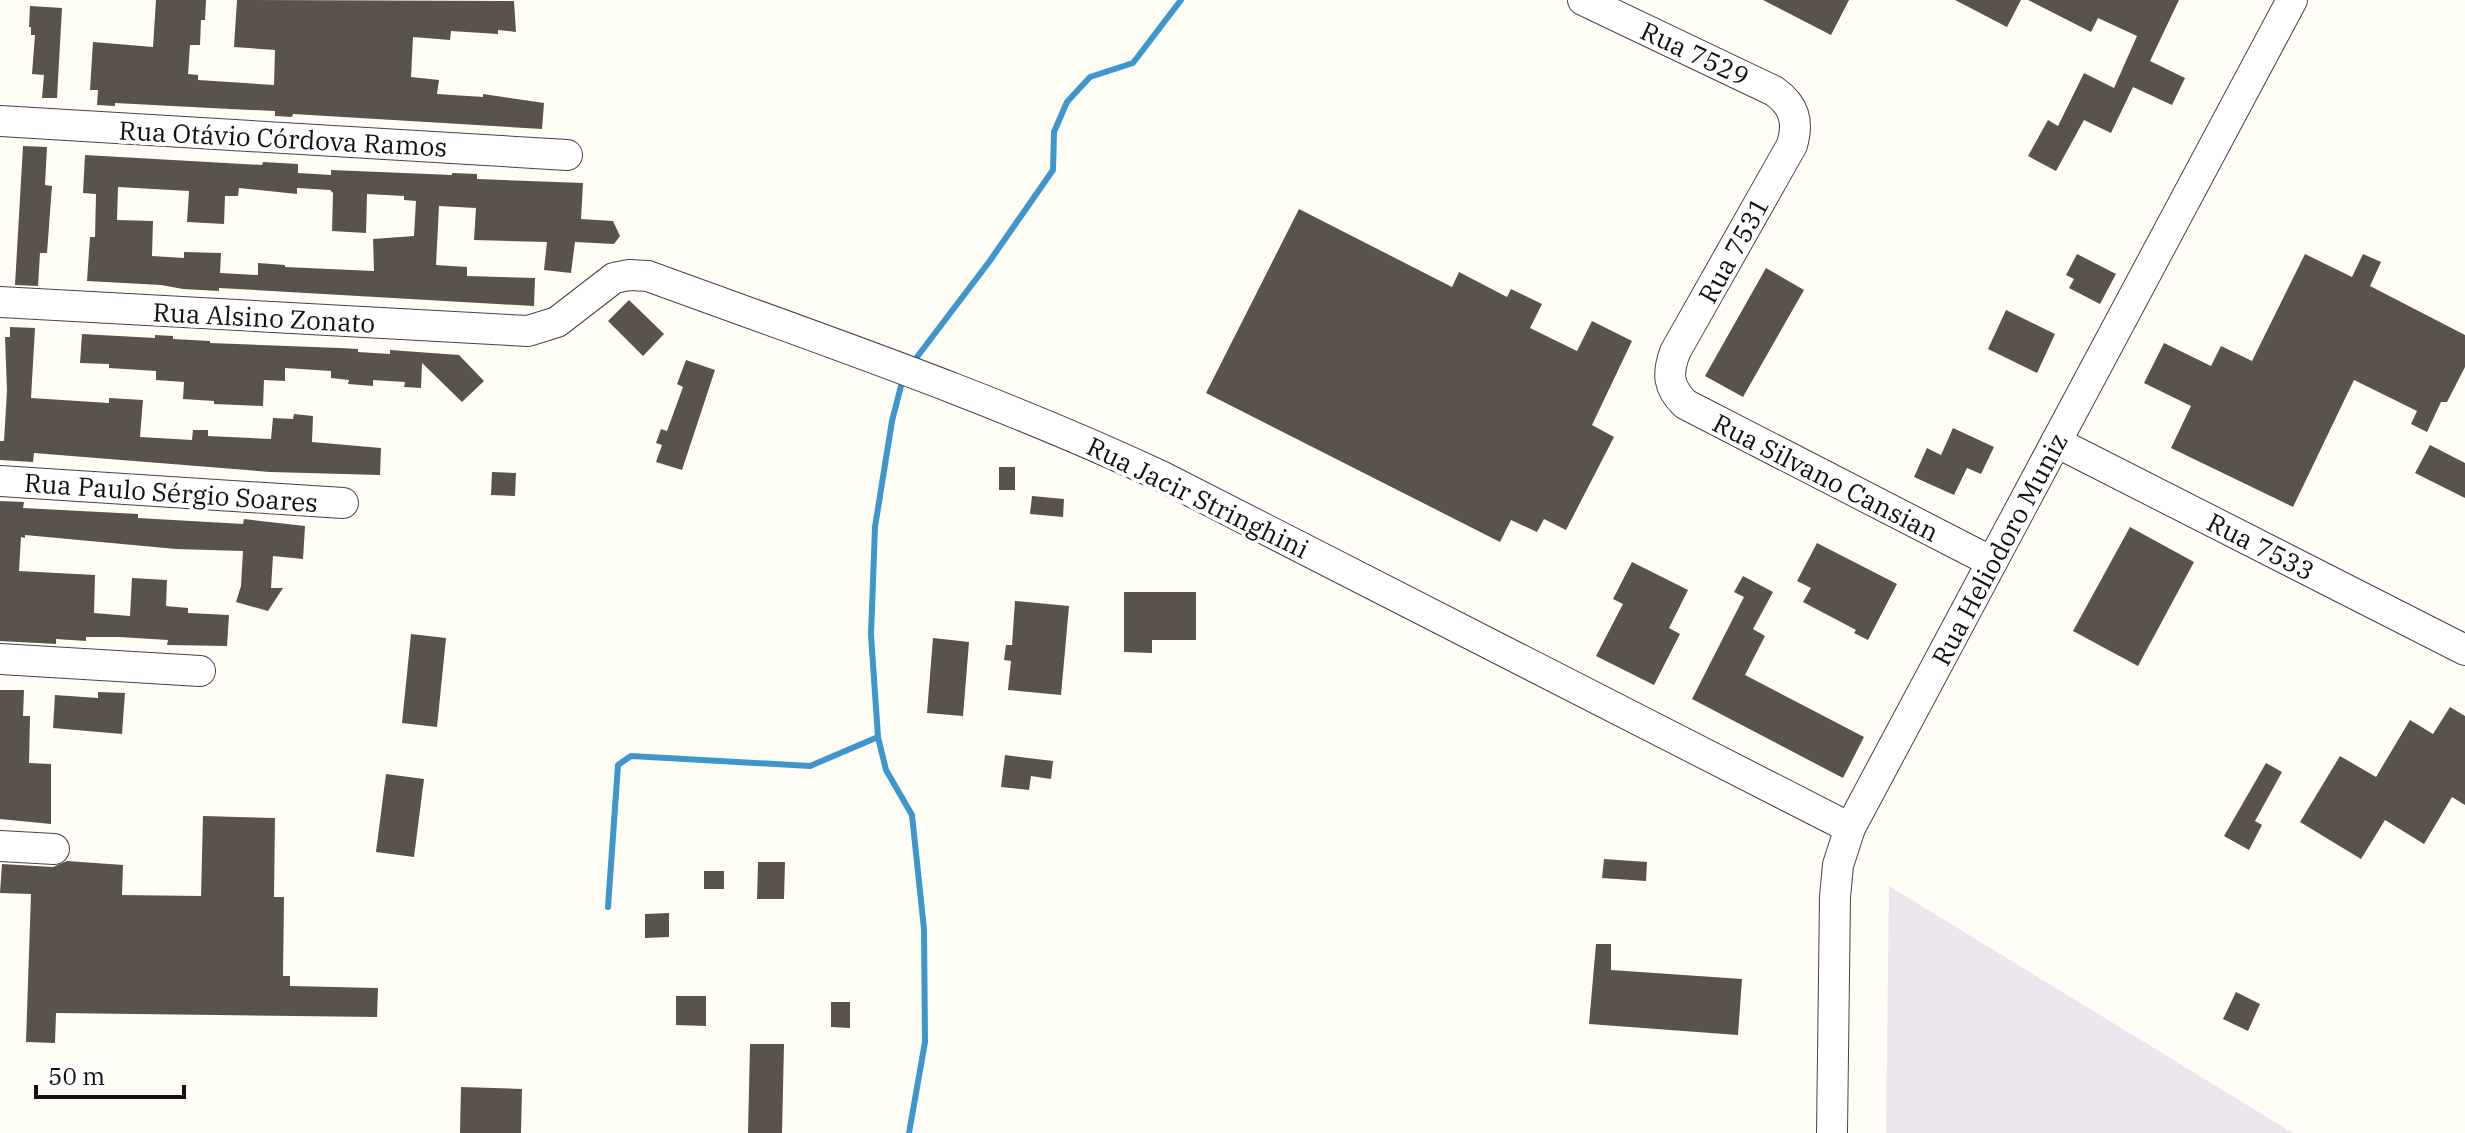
<svg xmlns="http://www.w3.org/2000/svg" width="2465" height="1133" font-family="'IBM Plex Serif',serif">
<style>
.industrial{fill:#eee6ef}
.lines{fill:none;stroke-linecap:round;stroke-linejoin:round}
.stream{stroke:#3f96cf;stroke-width:6}
.building{fill:#5a524d;fill-rule:evenodd}
.minor-casing{stroke:#444;stroke-width:32}
.minor{stroke:#fff;stroke-width:30}
.labels{text-anchor:middle;dominant-baseline:central;stroke-width:8;stroke-linejoin:round;paint-order:stroke}
.street-label{font-size:26px;fill:#111;stroke:#fff}
</style>
<rect width="100%" height="100%" fill="#fffdf5"/>
<polygon class="industrial" points="1889,886 2293,1133 1886,1133"/>
<g class="lines">
<g class="stream">
<polyline points="917,357 989,262 1053,170 1054,132 1067,102 1090,77 1133,63 1181,0"/>
<polyline points="901,386 892,421 875,527 871,635 878,737 886,770 912,815 924,929 925,1042 909,1133"/>
<polyline points="608,907 618,765 631,756 810,766 878,737"/>
</g>
</g>
<g class="building">
<polygon points="156,0 206,0 205,20 201,20 200,45 190,45 188,74 198,75 198,80 274,85 275,50 234,47 237,0 514,1 516,32 498,30 498,34 451,31 450,40 413,37 411,77 439,80 437,94 483,97 483,94 544,103 542,129 293,114 292,117 275,116 275,111 230,109 115,103 115,106 97,105 98,90 90,90 93,42 153,47"/>
<polygon points="1763,0 1849,0 1831,35"/>
<polygon points="1955,0 2021,0 2007,27"/>
<polygon points="2028,0 2179,0 2150,61 2185,78 2172,105 2133,87 2111,133 2084,120 2056,171 2028,156 2048,120 2058,126 2084,73 2114,88 2137,36 2098,18 2091,32"/>
<polygon points="30,6 62,8 57,98 42,98 44,75 32,74 35,35 31,35 31,27 29,27"/>
<polygon points="23,146 47,147 45,185 52,186 47,253 40,253 38,286 15,285"/>
<path d="M85 155 262 165 263 162 298 164V173L331 175V170L452 175V173L477 174V179L583 183 581 219 613 221 620 236 614 244 575 242 571 273 544 270 547 242 474 240 476 208 439 206 436 265 467 267V276L535 278 534 306 219 288V291L183 289 161 285 87 281 90 237H95L96 194 83 193ZM118 187 189 191 187 222 224 224 225 196H238L239 188 297 194V188L330 190 333 193 332 231 366 233 367 194 404 196V200L416 201 414 236 373 239 374 271 285 267V265L258 263V275L220 273 221 253 184 252V258L152 256 153 221 117 220Z"/>
<polygon points="1299,209 1452,287 1459,272 1507,297 1511,289 1542,304 1530,328 1577,351 1592,321 1632,341 1592,425 1614,437 1566,530 1544,519 1537,532 1511,520 1500,542 1206,393"/>
<polygon points="2077,254 2116,274 2100,304 2069,288 2074,279 2066,275"/>
<polygon points="2305,254 2352,277 2363,254 2381,262 2370,286 2465,335 2465,367 2447,402 2441,402 2427,432 2411,424 2417,411 2354,380 2293,507 2171,448 2191,406 2144,383 2164,343 2211,366 2221,346 2252,361"/>
<polygon points="1766,268 1804,290 1743,397 1705,376"/>
<polygon points="629,300 664,334 643,356 608,321"/>
<polygon points="2006,310 2055,334 2037,373 1988,349"/>
<polygon points="10,327 35,328 31,398 109,403 109,398 143,400 140,437 192,440 193,430 208,430 208,436 271,439 273,418 293,419 294,414 313,416 312,442 381,448 380,475 270,472 34,453 33,462 0,460 0,441 4,441 7,391 5,337 10,337"/>
<polygon points="82,334 155,338 155,335 173,336 173,339 210,341 210,343 340,348 358,349 358,352 390,354 390,350 459,355 484,381 462,402 422,363 421,388 404,387 405,382 373,380 373,386 348,384 349,380 331,378 331,371 285,368 285,381 264,380 263,406 214,404 214,401 183,399 184,382 156,380 156,371 109,368 109,364 80,363"/>
<polygon points="686,360 715,370 682,470 656,462 662,445 656,443 661,429 667,431 683,387 677,384"/>
<polygon points="1953,428 1994,447 1981,474 1967,468 1954,495 1914,477 1927,448 1941,455"/>
<polygon points="2430,445 2465,463 2465,498 2415,473"/>
<rect x="999" y="467" width="16" height="23"/>
<polygon points="492,472 516,473 515,496 491,495"/>
<polygon points="1032,496 1064,499 1063,517 1030,514"/>
<polygon points="0,501 24,502 23,508 138,514 138,518 243,524 244,519 305,526 303,559 273,556 271,588 283,588 268,611 236,602 241,586 243,551 176,549 25,535 25,538 21,537 19,571 95,575 94,613 130,616 132,578 167,580 166,606 188,608 188,613 229,615 227,646 167,645 168,640 119,637 86,637 86,641 56,639 56,644 0,641"/>
<polygon points="2130,527 2194,562 2138,666 2073,631"/>
<polygon points="1817,543 1897,584 1868,640 1854,633 1856,630 1803,602 1811,588 1797,581"/>
<polygon points="1632,562 1688,590 1669,628 1680,634 1654,685 1596,656 1623,604 1613,599"/>
<polygon points="1743,576 1773,592 1753,629 1765,636 1745,675 1864,737 1843,778 1692,699 1744,597 1734,592"/>
<polygon points="1124,592 1196,592 1196,640 1152,640 1152,653 1124,652"/>
<polygon points="1015,601 1069,606 1061,695 1008,690 1011,661 1004,660 1006,645 1012,645"/>
<polygon points="411,634 446,638 437,727 402,723"/>
<polygon points="933,638 969,642 963,716 927,713"/>
<polygon points="0,690 24,690 23,716 30,716 29,763 51,764 51,824 0,819"/>
<polygon points="98,692 125,693 122,734 53,728 55,695 98,698"/>
<polygon points="2450,707 2465,716 2465,805 2452,797 2424,844 2385,820 2361,859 2300,822 2340,756 2376,777 2410,720 2433,734"/>
<polygon points="1005,755 1053,761 1051,779 1031,776 1029,790 1001,787"/>
<polygon points="2266,763 2282,772 2255,821 2262,825 2249,850 2224,836"/>
<polygon points="386,774 424,779 414,857 376,852"/>
<polygon points="203,816 275,818 274,897 284,897 283,976 290,976 290,986 378,988 377,1017 56,1013 55,1043 26,1042 31,894 0,893 2,864 53,867 67,861 123,865 122,895 201,896"/>
<polygon points="1604,859 1647,862 1646,881 1602,878"/>
<polygon points="758,862 785,862 784,899 757,899"/>
<rect x="704" y="871" width="20" height="18"/>
<polygon points="669,913 669,937 645,938 645,914"/>
<polygon points="1596,944 1611,944 1611,970 1742,979 1738,1035 1589,1024"/>
<polygon points="2236,992 2260,1004 2248,1031 2223,1019"/>
<polygon points="676,996 706,996 706,1026 676,1025"/>
<polygon points="831,1002 850,1002 850,1028 831,1027"/>
<polygon points="750,1044 784,1044 782,1133 748,1133"/>
<polygon points="461,1087 522,1089 521,1133 460,1133"/>
</g>
<g class="lines">
<defs>
<g id="minor">
<path d="M1583 0 1774 91C1794 105 1799 121 1792 145L1675 352C1667 374 1668 387 1685 404L1992 562"/>
<polyline points="0,121 567,155"/>
<path d="M0 302 528 331 557 322 614 278 629 275 648 276C820 339 994 398 1161 476L1850 828"/>
<polyline points="2056,442 2465,650"/>
<polyline points="0,481 343,503"/>
<polyline points="0,659 200,671"/>
<polyline points="0,846 54,849"/>
<polyline points="1832,1133 1835,897 1838,865 1850,828 2292,0"/>
</g>
</defs>
<use href="#minor" class="minor-casing"/>
<use href="#minor" class="minor"/>
</g>
<g class="labels">
<g class="street-label">
<text transform="translate(1695 53) rotate(25)">Rua 7529</text>
<text transform="translate(283 138) rotate(3)">Rua Otávio Córdova Ramos</text>
<text transform="translate(1733 250) rotate(-61)">Rua 7531</text>
<text transform="translate(264 317) rotate(3)">Rua Alsino Zonato</text>
<text transform="translate(1826 477) rotate(27)">Rua Silvano Cansian</text>
<text transform="translate(171 492) rotate(4)">Rua Paulo Sérgio Soares</text>
<text transform="translate(1198 497) rotate(26)">Rua Jacir Stringhini</text>
<text transform="translate(2261 546) rotate(27)">Rua 7533</text>
<text transform="translate(1999 549) rotate(-62)">Rua Heliodoro Muniz</text>
</g>
</g>
<path d="M36 1085v12h148v-12" fill="none" stroke="#111111" stroke-width="4"/>
<text x="48" y="1085" font-size="24" fill="#111111" stroke="#ffffff" stroke-width="6" paint-order="stroke">50 m</text>
</svg>
